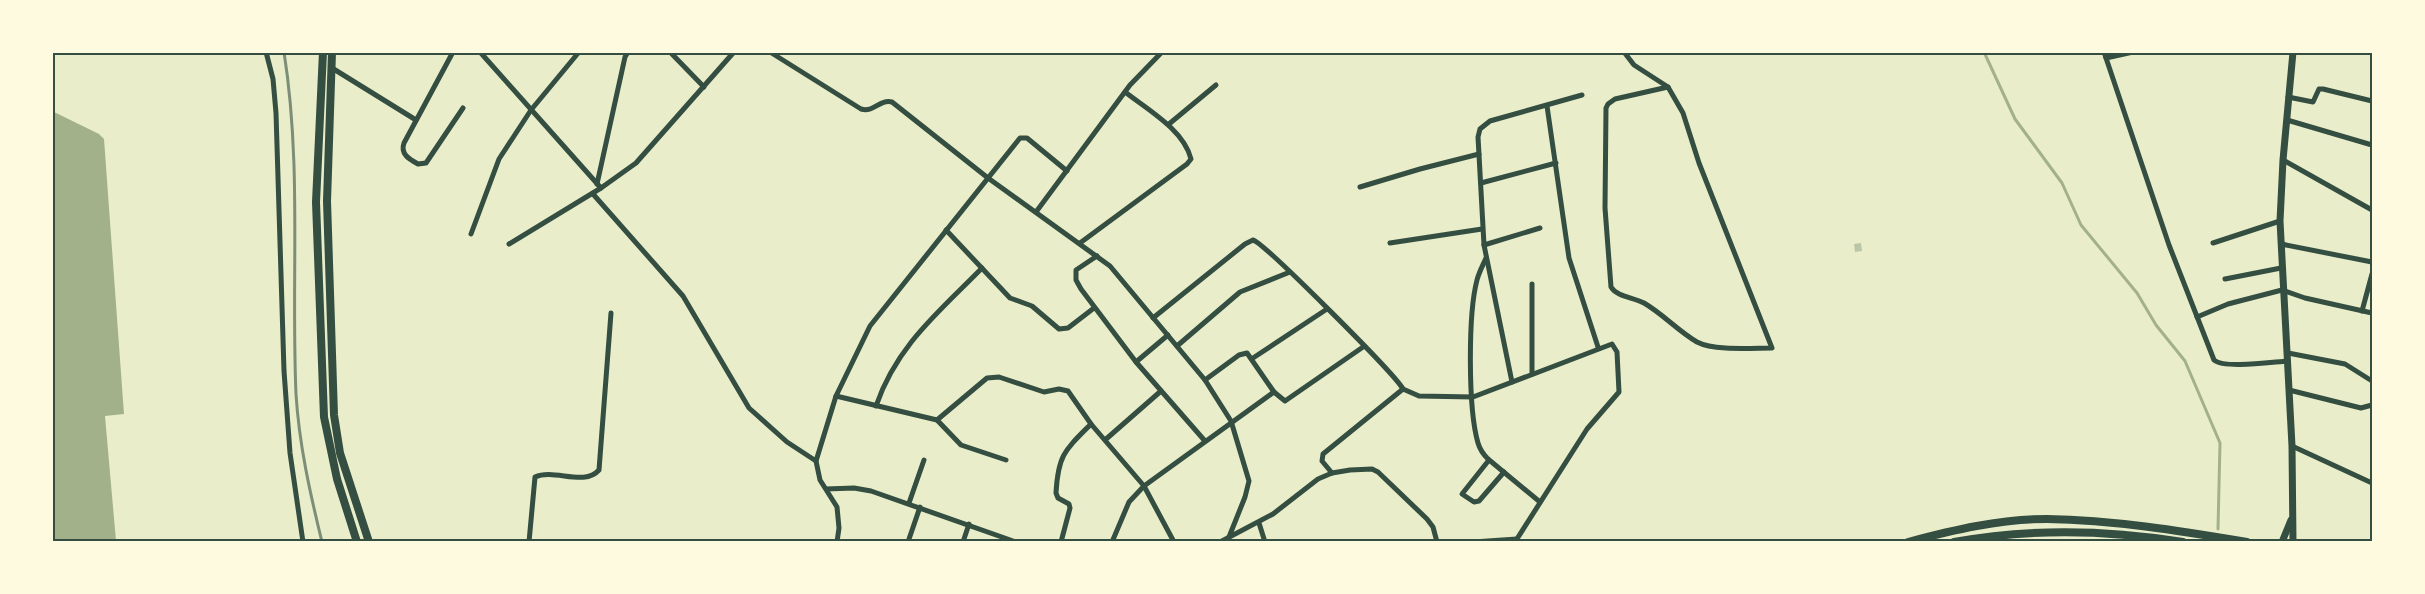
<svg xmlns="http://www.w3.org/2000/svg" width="2425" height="594" font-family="Mulish,sans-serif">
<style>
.water{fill:#a3b18a}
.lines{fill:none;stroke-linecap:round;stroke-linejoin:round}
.stream{stroke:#a3b18a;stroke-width:3}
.building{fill:#bcc5a7}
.minor{stroke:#344e41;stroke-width:5}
.tertiary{stroke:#344e41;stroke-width:7}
.secondary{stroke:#344e41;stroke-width:8}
.primary{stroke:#344e41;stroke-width:8}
.rail{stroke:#7c8e77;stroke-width:3}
.neatline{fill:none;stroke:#344e41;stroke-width:2}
</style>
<rect width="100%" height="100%" fill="#e9edc9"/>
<polygon class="water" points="52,111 99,134 104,139 124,414 105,416 116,541 53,541"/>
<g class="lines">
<polyline class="stream" points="1984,52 2015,119 2062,183 2081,225 2137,293 2156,325 2185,361 2220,443 2218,529"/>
</g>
<polygon class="building" points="1861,243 1862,251 1855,252 1854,244"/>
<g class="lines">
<g class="minor">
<polyline points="266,52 273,79 276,113 284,371 290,453 303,542"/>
<path d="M453 52 404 143C400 154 409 159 418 164L426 163 463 108"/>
<polyline points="480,52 601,188"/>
<polyline points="670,52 704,87"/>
<path d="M770 52 861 109C874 113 879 99 892 102L988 178 1110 266 1205 380 1231 421 1249 481 1245 497 1229 537"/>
<polyline points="1624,52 1634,65 1668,87"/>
<path d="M2104 52 2169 245 2214 360C2224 369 2272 362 2288 361"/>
<polyline points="2106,58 2133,52"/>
<polyline points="332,68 416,120"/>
<path d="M1668 87 1683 113 1699 163 1772 348C1752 348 1714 351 1697 342 1678 331 1663 314 1644 303 1633 297 1617 297 1611 287L1605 208 1606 108 1608 104 1615 99Z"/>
<polyline points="2288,97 2313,102 2319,89 2323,89 2372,101"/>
<polyline points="1547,106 1569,258 1598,347"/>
<polyline points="2287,120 2372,145"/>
<polyline points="1169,124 1216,85"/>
<polyline points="2283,160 2372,210"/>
<polyline points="1481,183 1556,163"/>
<polyline points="597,184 625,57 628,52"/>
<polyline points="1360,187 1420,169 1479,154"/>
<polyline points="593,194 683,296 749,408 787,442 816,461"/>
<polyline points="1036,212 1130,85 1162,52"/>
<polyline points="946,230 1010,298 1032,306 1059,329 1068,328 1094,308"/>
<polyline points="471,234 499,159 531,110 579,52"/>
<path d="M1080 243 1187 164 1191 159C1184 130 1147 109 1125 92"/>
<polyline points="1390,243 1482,229"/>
<polyline points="2213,243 2280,221"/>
<polyline points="509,244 601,188 636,163 734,52"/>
<polyline points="2281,244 2372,262"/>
<polyline points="1484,245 1540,228"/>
<polyline points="1097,256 1076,270 1076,280 1081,289 1136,362 1205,441"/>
<path d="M1486 258C1483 265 1479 272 1477 280 1468 314 1468 409 1478 443 1480 450 1483 454 1488 459L1540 502"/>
<polyline points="2225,279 2281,268"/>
<polyline points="2362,311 2372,274"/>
<polyline points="2197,317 2228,304 2282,290 2305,298 2372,313"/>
<path d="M1153 318 1245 244 1253 240C1264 243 1394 373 1403 389L1419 396 1473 397 1612 344 1617 352 1619 392 1587 429 1515 542"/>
<polyline points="1177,346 1240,292 1290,272"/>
<polyline points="2288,353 2345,364 2372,381"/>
<polyline points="1253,358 1327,309"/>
<polyline points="1136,362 1168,335"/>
<polyline points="1532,374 1532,284"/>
<polyline points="1205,380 1239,355 1247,353 1274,392 1285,401 1363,347"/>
<polyline points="1512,382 1484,245 1478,137 1480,129 1490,121 1582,95"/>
<polyline points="2289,390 2361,408 2372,405"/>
<polyline points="836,396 937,420 961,445 1006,460"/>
<path d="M876 406C897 345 939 312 982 268"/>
<polyline points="937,420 987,378 999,377 1044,392 1059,389 1068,391 1091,424 1144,486 1174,542"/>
<polyline points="1105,440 1161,391"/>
<polyline points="2292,446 2372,483"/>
<polyline points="1489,460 1462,494 1474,502 1479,501 1504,472"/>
<polyline points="1332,473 1322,461 1323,454 1403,389"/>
<polyline points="826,489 854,488 871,491 1016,542"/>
<polyline points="909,503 924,460"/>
<polyline points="1259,523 1265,542"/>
<path d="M529 542 535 477C554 468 584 487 599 470L611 313"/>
<polyline points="837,542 839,528 837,507 820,480 816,461 836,396 870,326 1020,138 1027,138 1067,171"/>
<polyline points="908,542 920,507"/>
<polyline points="963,542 969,524"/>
<path d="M1061 542 1070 508 1069 504 1058 498 1056 493C1058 455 1065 450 1091 424"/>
<polyline points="1112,542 1129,502 1144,486 1274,392"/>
<polyline points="1220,542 1273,514 1318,479 1332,473 1350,470 1372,469 1378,472 1427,519 1433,527 1437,542"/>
<polyline points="1473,542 1517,539"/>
</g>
<g class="tertiary">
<polyline points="2282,542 2291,520"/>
<polyline points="2293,542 2292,446 2280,221 2283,160 2293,52"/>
</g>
<g class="secondary">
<path d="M1908 542C1953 530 2000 519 2047 519 2114 520 2181 531 2247 542"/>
<path d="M1954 542C2030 528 2108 530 2183 542"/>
</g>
<g class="primary">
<polyline points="323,52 316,202 324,417 337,479 357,542"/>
<polyline points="332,52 327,201 334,415 340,453 369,542"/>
</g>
<path class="rail" d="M284 52C302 166 291 279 296 394 299 444 310 493 322 542"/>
</g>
<rect width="2425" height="594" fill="none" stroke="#fefae0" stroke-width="108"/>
<rect x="54" y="54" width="2317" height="486" class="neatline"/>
</svg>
